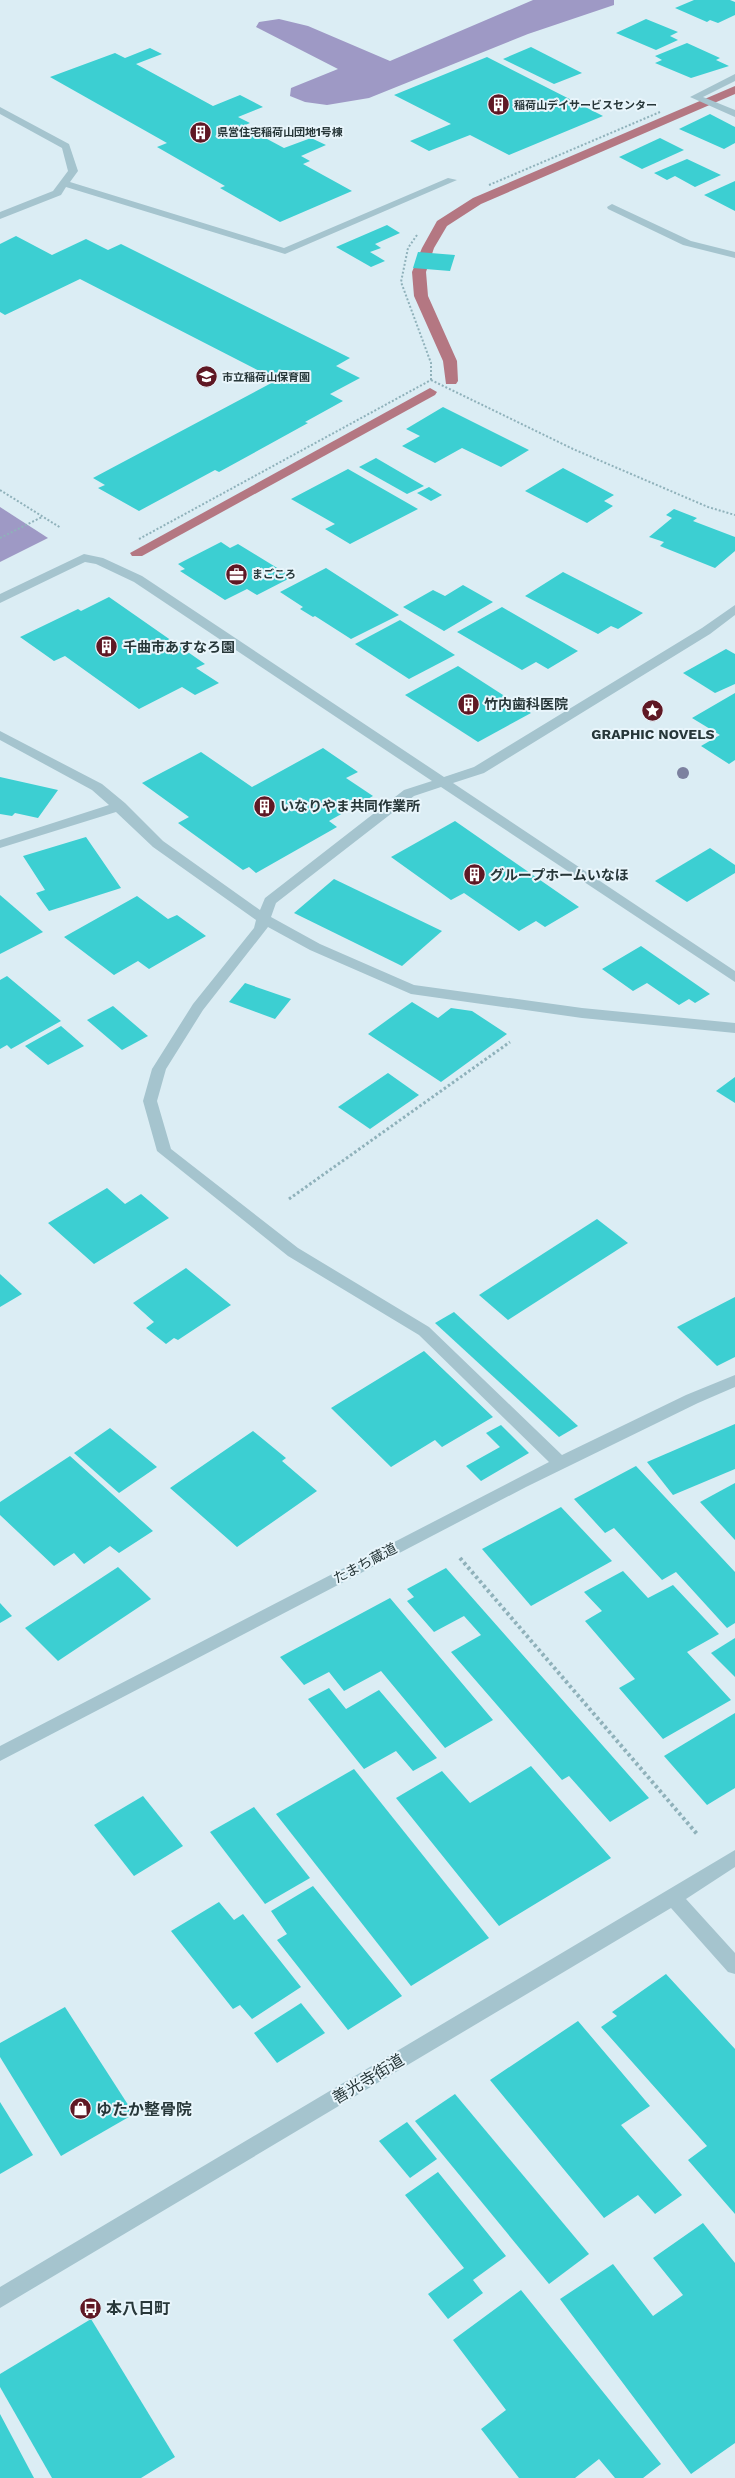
<svg xmlns="http://www.w3.org/2000/svg" width="735" height="2478" font-family="'Work Sans','Noto Sans JP',sans-serif">
<style>
.green{fill:#9e99c5}
.lines{fill:none;stroke-linecap:round;stroke-linejoin:round}
.stream{fill:#b47782;fill-rule:evenodd}
.building{fill:#3ccfd2}
.path-far2{stroke:#8fb1ba;stroke-width:2;stroke-dasharray:2 2;stroke-linecap:butt}
.path-far1{stroke:#8fb1ba;stroke-width:3;stroke-dasharray:2.5 2.5;stroke-linecap:butt}
.path{stroke:#8fb1ba;stroke-width:4;stroke-dasharray:3 3;stroke-linecap:butt}
.minor{fill:#a5c4ce;fill-rule:evenodd}
.tree{fill:#7c819f}
.labels{text-anchor:middle;dominant-baseline:central;stroke-width:4;stroke-linejoin:round;paint-order:stroke}
.far-poi-label{font-size:11px;font-weight:bold;fill:#273739;stroke:#e8f5fb;text-anchor:start}
.poi-label{font-size:14px;font-weight:bold;fill:#273739;stroke:#e8f5fb;text-anchor:start}
.street-label{font-size:14px;fill:#273739;stroke:#e8f5fb}
.near-street-label{font-size:16px;fill:#273739;stroke:#e8f5fb}
.near-poi-label{font-size:16px;font-weight:bold;fill:#273739;stroke:#e8f5fb;text-anchor:start}
</style>
<rect width="100%" height="100%" fill="#dbedf4"/>
<g class="green">
<polygon points="533,0 614,0 614,5 528,34 369,98 327,105 305,102 290,96 291,88 338,69 256,27 259,22 279,19 308,26 390,61"/>
<polygon points="0,507 48,538 0,562"/>
</g>
<g class="lines">
<g class="stream">
<polygon points="735,86 735,94 481,204 447,226 434,248 426,272 428,296 457,361 458,381 456,384 446,384 443,361 414,296 412,272 422,248 437,221 473,198"/>
<polygon points="430,388 437,392 435,395 142,556 132,556 130,553"/>
</g>
</g>
<g class="building">
<polygon points="694,0 730,0 735,2 735,15 718,23 710,20 707,22 675,8"/>
<polygon points="646,19 678,32 670,36 678,40 656,50 616,33"/>
<polygon points="687,43 720,58 716,60 729,66 691,78 655,63 662,60 655,56"/>
<polygon points="531,47 582,73 554,84 503,59"/>
<polygon points="150,48 162,54 136,64 213,106 240,95 263,107 238,117 250,123 243,126 284,148 311,138 326,145 301,156 310,161 303,164 352,191 280,222 220,188 225,186 157,147 167,143 50,77 115,53 125,58"/>
<polygon points="487,57 603,116 509,155 470,135 429,151 410,141 451,124 394,95"/>
<polygon points="710,114 735,127 735,143 724,149 679,129"/>
<polygon points="660,138 684,150 642,169 619,157"/>
<polygon points="687,159 721,175 695,187 675,176 667,180 654,173"/>
<polygon points="735,181 735,211 704,195"/>
<polygon points="387,225 400,233 375,244 381,248 370,252 385,261 371,267 336,247"/>
<polygon points="16,236 52,255 86,239 108,250 121,244 350,358 336,366 360,378 330,394 343,401 305,422 308,423 219,472 215,470 139,511 98,488 105,485 93,478 277,380 80,279 5,315 0,312 0,244"/>
<polygon points="418,252 455,255 450,271 413,268"/>
<polygon points="443,407 529,450 501,467 462,448 435,463 402,446 420,436 406,429"/>
<polygon points="376,458 424,486 407,494 359,467"/>
<polygon points="563,468 614,495 604,501 613,506 587,523 525,491"/>
<polygon points="348,469 418,509 350,544 325,529 335,524 291,499"/>
<polygon points="429,487 442,495 431,501 417,493"/>
<polygon points="674,509 697,518 693,521 735,537 735,551 715,568 660,546 664,542 649,537 672,518 666,515"/>
<polygon points="221,542 230,548 238,544 292,577 257,595 247,589 225,600 180,571 185,569 178,564"/>
<polygon points="326,568 399,615 351,639 315,616 313,617 300,609 303,607 280,592"/>
<polygon points="563,572 643,613 618,629 611,626 598,634 525,596"/>
<polygon points="463,585 493,602 444,631 403,607 433,590 445,596"/>
<polygon points="109,597 205,664 196,668 219,683 195,695 182,687 139,709 65,656 54,661 20,637 78,609 81,611"/>
<polygon points="502,607 578,651 548,669 536,662 522,670 457,632"/>
<polygon points="400,620 455,655 409,679 355,644"/>
<polygon points="726,649 735,654 735,684 715,693 683,673"/>
<polygon points="458,666 531,713 478,742 405,695"/>
<polygon points="735,693 735,760 729,764 701,746 720,735 692,718"/>
<polygon points="323,748 358,772 346,778 373,796 329,821 337,827 256,873 249,867 243,870 178,823 189,817 142,783 201,752 252,787"/>
<polygon points="0,777 58,790 38,818 15,813 12,816 0,814"/>
<polygon points="455,821 579,907 545,927 536,921 519,931 464,893 451,900 391,857"/>
<polygon points="86,837 121,888 49,911 36,893 45,890 23,856"/>
<polygon points="710,848 735,865 735,873 687,902 655,881"/>
<polygon points="334,879 442,931 402,966 294,913"/>
<polygon points="0,895 43,932 0,954"/>
<polygon points="137,896 168,919 177,915 206,936 149,969 138,961 114,975 64,937"/>
<polygon points="641,946 710,994 695,1003 689,999 679,1005 647,983 633,991 602,969"/>
<polygon points="7,976 61,1021 11,1049 7,1045 0,1049 0,980"/>
<polygon points="245,983 291,999 275,1019 229,1002"/>
<polygon points="412,1002 438,1018 451,1008 472,1011 507,1034 441,1082 368,1034"/>
<polygon points="113,1006 148,1036 122,1050 87,1020"/>
<polygon points="61,1026 84,1046 48,1065 25,1046"/>
<polygon points="388,1073 419,1095 370,1129 338,1107"/>
<polygon points="735,1077 735,1103 716,1091"/>
<polygon points="107,1188 125,1204 141,1194 169,1218 94,1264 48,1223"/>
<polygon points="597,1219 628,1243 508,1320 479,1295"/>
<polygon points="186,1268 231,1305 178,1340 174,1338 166,1344 146,1328 154,1322 133,1303"/>
<polygon points="0,1274 22,1294 0,1307"/>
<polygon points="735,1297 735,1357 717,1366 677,1327"/>
<polygon points="454,1312 578,1426 559,1437 435,1323"/>
<polygon points="424,1351 493,1417 442,1447 435,1440 391,1467 331,1408"/>
<polygon points="735,1424 735,1469 673,1495 647,1462"/>
<polygon points="501,1425 529,1453 481,1481 466,1466 500,1447 486,1433"/>
<polygon points="110,1428 157,1467 119,1493 74,1453"/>
<polygon points="253,1431 286,1458 282,1461 317,1491 237,1547 170,1488"/>
<polygon points="70,1456 153,1531 119,1553 110,1546 84,1564 74,1553 54,1566 0,1515 0,1502"/>
<polygon points="636,1466 735,1572 735,1623 727,1628 676,1572 662,1580 614,1528 605,1533 574,1499"/>
<polygon points="735,1483 735,1540 700,1502"/>
<polygon points="561,1507 612,1561 531,1606 482,1549"/>
<polygon points="118,1567 151,1599 58,1661 25,1628"/>
<polygon points="446,1568 649,1798 610,1822 569,1776 562,1780 451,1652 481,1635 464,1616 434,1632 407,1601 414,1597 407,1589"/>
<polygon points="623,1571 648,1598 673,1585 719,1634 687,1652 731,1700 663,1739 619,1688 635,1679 585,1621 602,1611 584,1592"/>
<polygon points="390,1598 493,1720 445,1748 381,1671 344,1691 329,1672 304,1685 280,1657"/>
<polygon points="0,1603 12,1616 0,1623"/>
<polygon points="735,1638 735,1677 711,1653"/>
<polygon points="329,1688 346,1709 379,1690 437,1758 413,1771 396,1751 364,1769 308,1699"/>
<polygon points="735,1713 735,1788 707,1805 664,1756"/>
<polygon points="531,1766 611,1858 499,1926 396,1798 442,1771 470,1803"/>
<polygon points="354,1769 489,1938 411,1986 276,1814"/>
<polygon points="143,1796 183,1846 134,1876 94,1825"/>
<polygon points="254,1807 310,1878 265,1904 210,1832"/>
<polygon points="313,1886 402,1996 348,2030 277,1940 287,1934 271,1911"/>
<polygon points="219,1902 234,1920 243,1914 301,1987 252,2019 240,2005 233,2009 171,1931"/>
<polygon points="666,1974 735,2049 735,2214 688,2160 707,2146 601,2027 617,2016 612,2012"/>
<polygon points="301,2003 325,2033 277,2063 254,2033"/>
<polygon points="65,2007 134,2114 61,2156 0,2057 0,2043"/>
<polygon points="578,2021 650,2106 621,2125 682,2195 655,2214 638,2195 604,2218 490,2080"/>
<polygon points="455,2094 589,2254 549,2284 415,2121"/>
<polygon points="0,2102 33,2155 0,2174"/>
<polygon points="407,2122 437,2159 410,2178 379,2141"/>
<polygon points="438,2172 506,2256 473,2280 483,2293 448,2319 428,2294 464,2268 405,2195"/>
<polygon points="703,2223 735,2263 735,2443 691,2474 560,2299 613,2264 653,2316 683,2295 653,2258"/>
<polygon points="521,2290 661,2464 643,2478 615,2478 599,2459 575,2478 519,2478 481,2429 506,2410 453,2340"/>
<polygon points="91,2319 175,2457 141,2478 52,2478 0,2387 0,2374"/>
<polygon points="0,2414 34,2478 0,2478"/>
</g>
<g class="lines">
<g class="path-far2">
<polyline points="489,185 660,112"/>
<polyline points="417,235 408,248 401,282 431,363 431,380"/>
<polyline points="431,380 573,449 708,507 735,515"/>
<polyline points="0,490 61,528"/>
<polyline points="0,538 42,517"/>
<polyline points="139,539 431,380"/>
</g>
<polyline class="path-far1" points="289,1199 510,1042"/>
<polyline class="path" points="460,1558 697,1834"/>
<g class="minor">
<polygon points="735,74 735,81 703,97 735,110 735,117 690,97"/>
<polygon points="0,107 69,144 78,171 70,182 284,248 448,178 457,180 285,254 66,187 61,195 0,219 0,212 53,191 68,171 62,148 0,114"/>
<polygon points="612,204 691,241 735,252 735,258 683,245 608,209 607,207"/>
<polygon points="84,554 103,558 142,576 444,777 474,767 702,628 735,605 735,615 710,634 484,773 453,783 735,971 735,982 441,787 414,796 276,903 271,917 320,944 414,985 582,1008 735,1023 735,1033 582,1018 411,994 310,950 268,927 203,1010 166,1069 157,1101 171,1149 298,1248 429,1327 562,1455 686,1395 735,1375 735,1387 698,1403 526,1487 0,1761 0,1746 549,1462 419,1335 288,1256 157,1151 143,1101 152,1069 193,1004 254,928 256,920 153,847 116,812 0,848 0,840 109,805 92,790 0,740 0,731 102,784 125,803 163,841 260,910 265,898 404,790 432,781 134,582 96,564 85,562 0,603 0,594"/>
<polygon points="735,1850 735,1867 686,1899 735,1953 735,1974 728,1972 671,1908 0,2308 0,2287"/>
</g>
</g>
<circle class="tree" cx="683" cy="773" r="6"/>
<defs>
<symbol id="building-disc" viewBox="-11 -11 22 22"><circle r="9.5" fill="#5f1824" stroke="#e8f5fb"/><path d="M-4-6H4V6H1V3H-1V6H-4ZM-2.5-4.3h1.7v1.8h-1.7ZM.8-4.3h1.7v1.8H.8ZM-2.5-1h1.7V.8h-1.7ZM.8-1h1.7V.8H.8Z" fill="#fff"/></symbol>
<symbol id="school-disc" viewBox="-11 -11 22 22"><circle r="9.5" fill="#5f1824" stroke="#e8f5fb"/><path d="M0-5L7-2L0 1L-7-2ZM-4 1L0 2.5L4 1V4Q0 6-4 4Z" fill="#fff"/></symbol>
<symbol id="office-disc" viewBox="-11 -11 22 22"><circle r="9.5" fill="#5f1824" stroke="#e8f5fb"/><path d="M-6-3h4V-5.5h4V-3h4V5H-6ZM-1-4.5V-3h2v-1.5ZM-6 0V1H6V0Z" fill="#fff"/></symbol>
<symbol id="sight-disc" viewBox="-11 -11 22 22"><circle r="9.5" fill="#5f1824" stroke="#e8f5fb"/><path d="M0-6L1.8-2.2L6-1.7L2.9 1.2L3.7 5.4L0 3.3L-3.7 5.4L-2.9 1.2L-6-1.7L-1.8-2.2Z" fill="#fff"/></symbol>
<symbol id="shop-disc" viewBox="-11 -11 22 22"><circle r="9.5" fill="#5f1824" stroke="#e8f5fb"/><path d="M-5-2.5h2.3a2.7 3.5 0 0 1 5.4 0H5L5.5 6h-11ZM-1.5-2.5h3a1.5 2.3 0 0 0-3 0Z" fill="#fff"/></symbol>
<symbol id="bus-disc" viewBox="-11 -11 22 22"><circle r="9.5" fill="#5f1824" stroke="#e8f5fb"/><path d="M-5-6H5V4H4V6H2V4H-2V6H-4V4H-5ZM-3.5-4V0h7V-4ZM-3.5 1.2v1.5H-2V1.2ZM2 1.2v1.5H3.5V1.2Z" fill="#fff"/></symbol>
</defs>
<g fill-rule="evenodd">
<use href="#building-disc" x="486" y="92" width="25" height="25"/>
<use href="#building-disc" x="188" y="120" width="25" height="25"/>
<use href="#school-disc" x="194" y="364" width="25" height="25"/>
<use href="#office-disc" x="224" y="562" width="25" height="25"/>
<use href="#building-disc" x="94" y="634" width="25" height="25"/>
<use href="#building-disc" x="456" y="692" width="25" height="25"/>
<use href="#sight-disc" x="640" y="698" width="25" height="25"/>
<use href="#building-disc" x="252" y="794" width="25" height="25"/>
<use href="#building-disc" x="462" y="862" width="25" height="25"/>
<use href="#shop-disc" x="68" y="2096" width="25" height="25"/>
<use href="#bus-disc" x="78" y="2296" width="25" height="25"/>
</g>
<g class="labels">
<g class="far-poi-label">
<text x="514" y="105">稲荷山デイサービスセンター</text>
<text x="217" y="132">県営住宅稲荷山団地1号棟</text>
<text x="222" y="377">市立稲荷山保育園</text>
<text x="252" y="574">まごころ</text>
</g>
<g class="poi-label">
<text x="123" y="647">千曲市あすなろ園</text>
<text x="484" y="704">竹内歯科医院</text>
<text x="653" y="734" text-anchor="middle">GRAPHIC NOVELS</text>
<text x="280" y="806">いなりやま共同作業所</text>
<text x="490" y="875">グループホームいなほ</text>
</g>
<g class="street-label">
<text transform="translate(365 1563) rotate(-28)">たまち蔵道</text>
</g>
<g class="near-street-label">
<text transform="translate(368 2079) rotate(-31)">善光寺街道</text>
</g>
<g class="near-poi-label">
<text x="96" y="2109">ゆたか整骨院</text>
<text x="106" y="2308">本八日町</text>
</g>
</g>
</svg>
